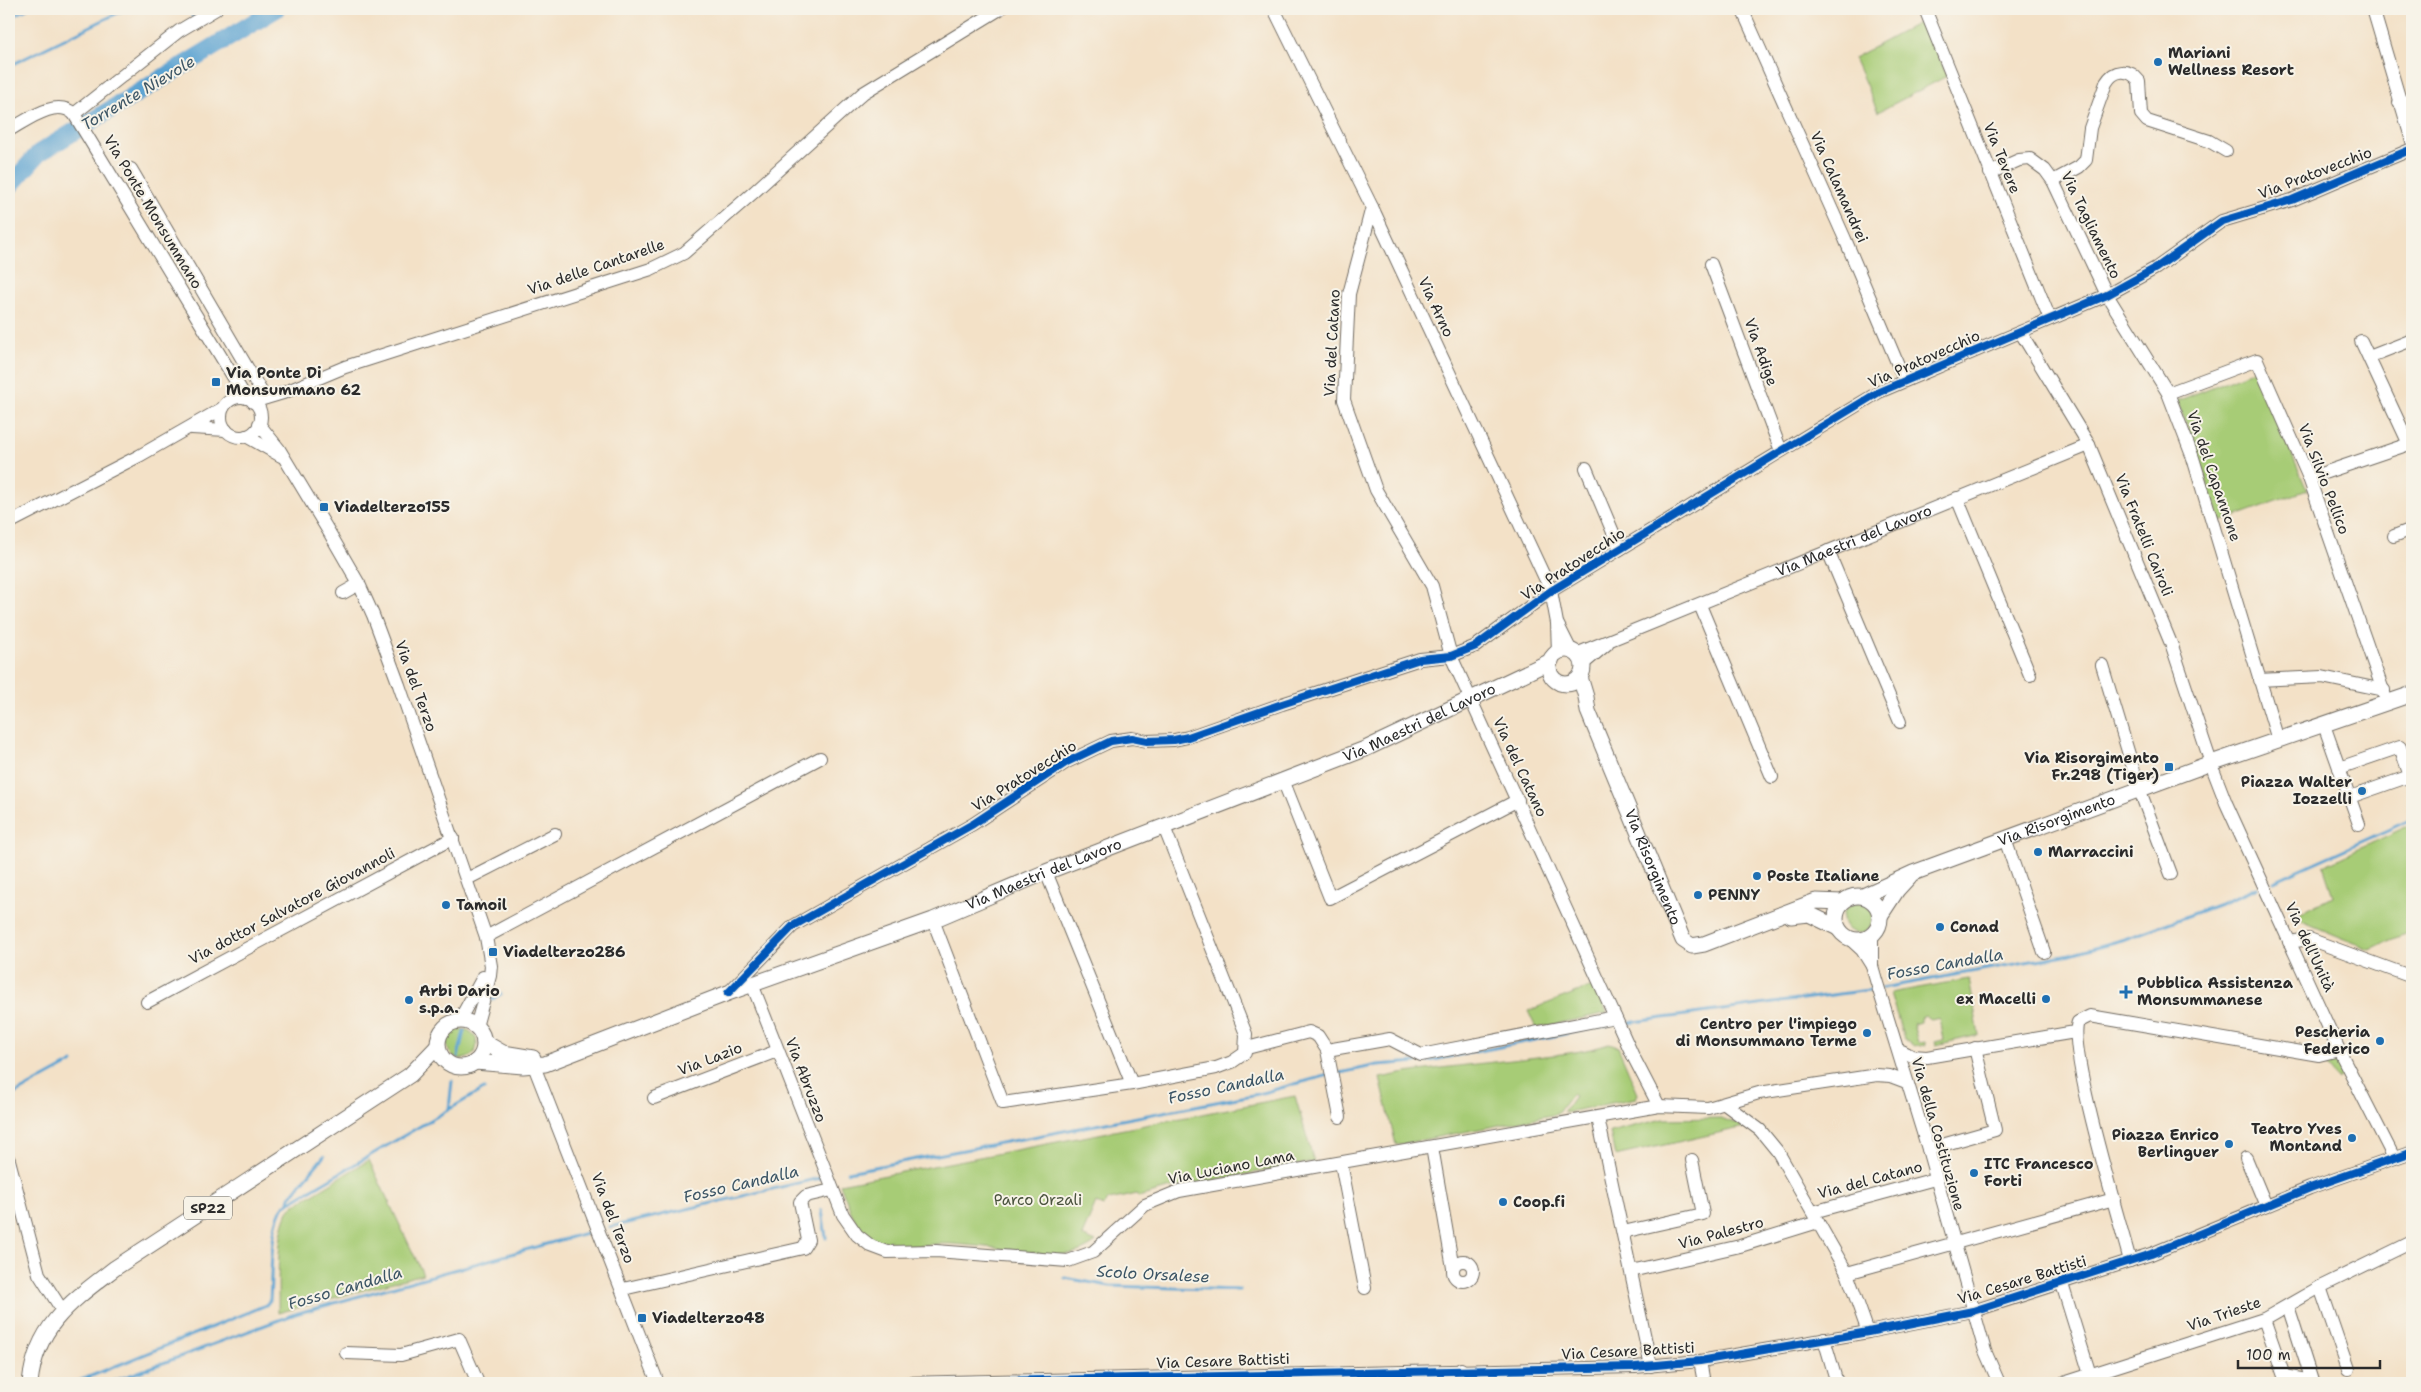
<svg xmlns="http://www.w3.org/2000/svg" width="2421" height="1392" font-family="'Shantell Sans',sans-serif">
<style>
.green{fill:#a7cc76;stroke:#697c50}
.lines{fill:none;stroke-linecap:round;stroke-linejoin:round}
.stream{stroke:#5ba3d2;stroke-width:3}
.river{stroke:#5ba3d2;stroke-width:18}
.minor-casing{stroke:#716b62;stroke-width:14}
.major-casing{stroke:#716b62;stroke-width:17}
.minor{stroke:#fff;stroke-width:12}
.major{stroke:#fff;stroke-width:15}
.cycleway-casing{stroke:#f7f3e8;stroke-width:11}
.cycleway{stroke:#0057b8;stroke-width:8}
.poi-dot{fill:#1f6fb2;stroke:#f7f3e8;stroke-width:2}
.labels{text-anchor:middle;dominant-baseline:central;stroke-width:4;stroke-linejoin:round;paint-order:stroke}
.shield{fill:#f7f3e8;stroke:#686764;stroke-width:1}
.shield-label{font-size:14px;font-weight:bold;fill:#2b2b2b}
.poi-label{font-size:15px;font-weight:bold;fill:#2b2b2b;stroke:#f7f3e8;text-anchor:start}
.street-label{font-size:15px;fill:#2b2b2b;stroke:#f7f3e8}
.park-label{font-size:15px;fill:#4a533e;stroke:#f7f3e8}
.water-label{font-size:16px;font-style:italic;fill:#3c5565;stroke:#f7f3e8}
</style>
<rect width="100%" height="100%" fill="#f7f3e8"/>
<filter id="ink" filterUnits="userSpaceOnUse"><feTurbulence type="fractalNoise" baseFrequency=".02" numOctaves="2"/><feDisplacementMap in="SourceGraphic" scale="10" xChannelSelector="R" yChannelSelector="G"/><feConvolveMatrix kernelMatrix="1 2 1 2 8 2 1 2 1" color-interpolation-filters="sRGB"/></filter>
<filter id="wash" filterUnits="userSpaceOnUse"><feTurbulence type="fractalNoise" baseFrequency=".0096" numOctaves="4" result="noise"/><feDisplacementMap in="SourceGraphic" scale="20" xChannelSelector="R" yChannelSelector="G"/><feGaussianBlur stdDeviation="1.12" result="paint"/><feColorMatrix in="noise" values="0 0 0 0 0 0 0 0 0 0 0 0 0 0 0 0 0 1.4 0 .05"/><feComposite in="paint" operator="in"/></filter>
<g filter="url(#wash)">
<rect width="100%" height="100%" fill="#f3e1c7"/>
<g class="green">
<polygon points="1924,20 1947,76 1878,112 1854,58"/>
<polygon points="2255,370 2307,490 2220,522 2194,443 2177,401"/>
<polygon points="2412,824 2412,931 2369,949 2292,917 2333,896 2323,866"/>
<circle cx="1858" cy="918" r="15"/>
<polygon points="1969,979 1979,1035 1936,1045 1935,1042 1943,1040 1939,1018 1931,1020 1925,1016 1921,1018 1921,1022 1913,1024 1918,1043 1925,1042 1925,1045 1914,1047 1904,1039 1890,993"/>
<polygon points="1595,985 1607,1013 1536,1028 1528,1011"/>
<circle cx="462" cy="1044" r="15"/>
<path d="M1609 1044 1618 1047 1638 1094 1636 1098 1563 1113 1575 1096 1572 1094 1557 1114 1396 1145 1380 1078C1431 1067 1484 1064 1537 1057 1561 1054 1585 1052 1609 1044Z"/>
<polygon points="2322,1059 2334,1060 2344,1074 2337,1079 2322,1062"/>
<path d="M1295 1096 1314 1162 1175 1187 1138 1197 1137 1194 1109 1200 1103 1206 1096 1203 1082 1236 1096 1242C1083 1252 1070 1255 1054 1255 1020 1251 986 1246 952 1244 926 1242 896 1253 873 1239 854 1228 848 1203 840 1184Z"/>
<polygon points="1721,1118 1745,1127 1615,1156 1610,1132 1663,1119"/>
<path d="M369 1160 423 1274 278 1313C279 1283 275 1234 290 1208Z"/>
</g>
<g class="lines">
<g class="stream">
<polyline points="189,9 193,17"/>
<polyline points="9,18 27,9"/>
<polyline points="9,66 126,9"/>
<polyline points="2274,881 2412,819"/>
<polyline points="1882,988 2070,954 2122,940 2220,904 2257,888"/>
<polyline points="491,1000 501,994"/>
<polyline points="1627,1023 1876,989"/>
<polyline points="458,1057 464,1031"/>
<polyline points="1335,1074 1378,1065 1429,1061 1610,1025"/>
<polyline points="9,1097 73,1062"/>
<polyline points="449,1109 452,1081"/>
<polyline points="848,1172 1258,1094 1329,1075"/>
<polyline points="289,1202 290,1197 324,1156"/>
<polyline points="822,1210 826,1238"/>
<polyline points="610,1227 820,1178"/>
<polyline points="1065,1278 1110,1286 1240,1290"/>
<path d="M74 1383 266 1305 270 1300C272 1277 269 1220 285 1205L484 1089"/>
<polyline points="109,1383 295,1314 593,1231"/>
</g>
<polyline class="river" points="9,187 39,153 276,9"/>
</g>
</g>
<g filter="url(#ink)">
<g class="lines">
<defs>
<g id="minor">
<polyline points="1274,9 1372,207 1551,591 1557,623 1558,653"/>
<polyline points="1742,9 1845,239 1904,379"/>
<polyline points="1925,9 2050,319"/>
<polyline points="2373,9 2412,141"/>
<polyline points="2399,103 2412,100"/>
<polyline points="74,114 179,31 216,9"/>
<path d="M9 130C26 121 56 97 74 114L246 398"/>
<polyline points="131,169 265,398"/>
<polyline points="1990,173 2019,160 2030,159 2045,170 2053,181 2107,295 2168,393 2193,458 2278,740"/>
<path d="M2053 181 2079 167 2086 160 2090 128 2106 83C2114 69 2129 68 2139 81L2141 114 2147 121 2209 141 2226 151"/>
<polyline points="1372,207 1349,294 1344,400 1376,490 1432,586 1451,656 1632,1054 1659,1106"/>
<polyline points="1711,264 1781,451"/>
<polyline points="2021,333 2089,445 2172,646 2211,763"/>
<polyline points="2369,357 2412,340"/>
<polyline points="2168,393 2257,360 2309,478 2387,702"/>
<circle cx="241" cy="417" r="20"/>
<polyline points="253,402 283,393 345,367 651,269 684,253 754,192 863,93 1000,9"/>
<polyline points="259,424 279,449 329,532 359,584 373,615 399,685 486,937 491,966 490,976 476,1027"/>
<polyline points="192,428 226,430"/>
<polyline points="246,436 281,456"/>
<polyline points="1586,468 1620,549"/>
<polyline points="2309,478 2409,444 2361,341"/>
<polyline points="1957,498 2030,675"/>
<polyline points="9,523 139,456 223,408"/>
<polyline points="2394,536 2412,529"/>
<polyline points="1828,551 1900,722"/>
<polyline points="343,593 359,584"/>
<polyline points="1700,605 1772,777"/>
<polyline points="1558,625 1571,651"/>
<path id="s1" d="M1576 654 2089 445"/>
<polyline points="1583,664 1607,644"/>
<polyline points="2102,665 2140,791 2171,874"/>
<polyline points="2259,680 2322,677 2384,690"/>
<polyline points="2324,725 2359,824"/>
<polyline points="2339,768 2400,747 2410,776 2350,797"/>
<polyline points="2214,772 2226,803 2339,1050 2394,1158"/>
<polyline points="1283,780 1330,898 1518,800"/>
<polyline points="2005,839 2044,952"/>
<polyline points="1046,872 1132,1084"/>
<polyline points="467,879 555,834"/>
<polyline points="933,920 1003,1103 1132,1084 1216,1068 1232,1062 1245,1053 1246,1034 1164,827"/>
<polyline points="1872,935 1872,966 1876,980 1928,1149 1985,1351 1999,1383"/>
<polyline points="486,937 820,758"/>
<polyline points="1850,939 1862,950 1872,966"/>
<polyline points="2289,942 2309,939 2412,977"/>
<polyline points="752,984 843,1215 857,1235 871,1246 887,1252 936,1251 1068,1261 1093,1252 1145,1205 1179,1191 1659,1106 1708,1108 1759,1093 1877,1075 1890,1076 1906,1082"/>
<polyline points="728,993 793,926 973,824 1067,762 1111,741 1132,738 1147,741 1174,740 1188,737 1282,704 1420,659 1451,656 1476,646 1551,591 1879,392 2107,295 2156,268 2222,221 2292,200 2412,149"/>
<polyline points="147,1002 453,838"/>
<polyline points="459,1021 483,977"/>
<polyline points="1247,1048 1309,1032 1318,1036 1327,1050 1390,1039 1421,1055 1615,1017"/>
<polyline points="1327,1050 1340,1117"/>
<polyline points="1902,1051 1912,1056 1927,1057 2075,1032"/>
<polyline points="534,1066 658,1383"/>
<polyline points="654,1098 777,1051"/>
<polyline points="1726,1105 1760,1130 1778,1152 1847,1273 1868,1332"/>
<polyline points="1598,1118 1651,1366"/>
<polyline points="1432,1147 1453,1268"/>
<polyline points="1928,1149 1995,1130 1975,1048"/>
<polyline points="2246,1158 2266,1206"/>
<polyline points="9,1160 39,1274 62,1310"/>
<polyline points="1341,1163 1365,1288"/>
<polyline points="1813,1212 1935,1179"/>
<polyline points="1623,1232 1703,1214 1692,1160"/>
<circle cx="1463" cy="1271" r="10"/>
<path d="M2130 1261C2120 1222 2067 1048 2078 1022L2090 1016 2319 1055 2339 1050"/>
<polyline points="1631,1271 1740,1246 1818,1222"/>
<polyline points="1847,1273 2114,1199"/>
<polyline points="2062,1284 2092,1381"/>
<polyline points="2320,1287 2348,1369"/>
<polyline points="623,1289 803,1248 808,1240 800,1202 806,1196 832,1190"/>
<polyline points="2264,1319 2284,1376 2312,1381 2288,1306"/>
<polyline points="1824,1339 1837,1383"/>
<polyline points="346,1353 401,1355 459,1339 478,1383"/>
<polyline points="1700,1361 1704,1383"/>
<polyline points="1461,1369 1465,1383"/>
<polyline points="904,1383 1635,1367 1700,1361 1868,1332 1973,1311 2151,1254 2310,1188 2412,1152"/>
<polyline points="2064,1383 2264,1319 2320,1287 2412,1242"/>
</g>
<g id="major">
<circle cx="1566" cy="667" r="17"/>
<path id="s2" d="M1580 677 1586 697 1588 711 1683 940 1692 946 1704 944 1816 901 1842 902"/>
<circle cx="1858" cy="918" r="22"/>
<path id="s3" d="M1863 896 1913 873 2211 763 2412 694"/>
<polyline points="1791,916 1809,914 1838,928"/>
<polyline points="1880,916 1897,890 1909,877"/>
<circle cx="461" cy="1044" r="23"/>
<polyline points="484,1042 503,1053 533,1058"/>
<path id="s4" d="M475 1062 523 1066 545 1064 728 993 933 920 1046 872 1365 749 1551 661"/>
<path d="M30 1383C36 1325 72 1301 115 1268L410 1075 438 1046"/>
</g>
</defs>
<use href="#minor" class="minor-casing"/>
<use href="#major" class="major-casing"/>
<use href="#minor" class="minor"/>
<use href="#major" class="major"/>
<defs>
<g id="cycleway">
<polyline points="728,993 793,926 973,824 1067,762 1111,741 1132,738 1147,741 1174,740 1188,737 1282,704 1420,659 1451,656 1476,646 1551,591 1879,392 2107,295 2156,268 2222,221 2292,200 2412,149"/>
<polyline points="904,1383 1635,1367 1700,1361 1868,1332 1973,1311 2151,1254 2310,1188 2412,1152"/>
</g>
</defs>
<use href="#cycleway" class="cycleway-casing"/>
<use href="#cycleway" class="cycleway"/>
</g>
</g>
<g class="poi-dot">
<circle cx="2158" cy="62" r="5"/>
<rect x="211" y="377" width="10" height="10" rx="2.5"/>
<rect x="319" y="502" width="10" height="10" rx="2.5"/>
<rect x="2164" y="762" width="10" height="10" rx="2.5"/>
<circle cx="2362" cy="791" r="5"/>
<circle cx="2038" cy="852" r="5"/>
<circle cx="1757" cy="876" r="5"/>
<circle cx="1698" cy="895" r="5"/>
<circle cx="446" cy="905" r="5"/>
<circle cx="1940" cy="927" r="5"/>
<rect x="488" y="947" width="10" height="10" rx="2.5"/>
<path d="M2123.5 984.5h5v5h5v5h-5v5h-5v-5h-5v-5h5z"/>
<circle cx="2046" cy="999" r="5"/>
<circle cx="409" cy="1000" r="5"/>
<circle cx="1867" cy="1033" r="5"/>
<circle cx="2380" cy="1041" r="5"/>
<circle cx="2352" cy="1138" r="5"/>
<circle cx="2229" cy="1144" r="5"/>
<circle cx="1974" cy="1173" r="5"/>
<circle cx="1503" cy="1202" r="5"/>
<rect x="637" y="1313" width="10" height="10" rx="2.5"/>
</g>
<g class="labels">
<rect class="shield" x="184" y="1196.5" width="48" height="23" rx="4"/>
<g class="shield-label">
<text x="208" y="1208">SP22</text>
</g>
<g class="poi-label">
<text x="2168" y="53">Mariani<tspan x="2168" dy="17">Wellness Resort</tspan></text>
<text x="226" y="373">Via Ponte Di<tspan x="226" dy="17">Monsummano 62</tspan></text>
<text x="334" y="507">Viadelterzo155</text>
<text x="2159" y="758" text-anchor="end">Via Risorgimento<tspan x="2159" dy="17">Fr.298 (Tiger)</tspan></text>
<text x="2352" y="782" text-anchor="end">Piazza Walter<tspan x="2352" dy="17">Iozzelli</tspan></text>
<text x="2048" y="852">Marraccini</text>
<text x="1767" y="876">Poste Italiane</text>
<text x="1708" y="895">PENNY</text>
<text x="456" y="905">Tamoil</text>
<text x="1950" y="927">Conad</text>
<text x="503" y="952">Viadelterzo286</text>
<text x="2137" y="983">Pubblica Assistenza<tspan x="2137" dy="17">Monsummanese</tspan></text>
<text x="419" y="991">Arbi Dario<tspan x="419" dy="17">s.p.a.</tspan></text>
<text x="2036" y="999" text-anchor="end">ex Macelli</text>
<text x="1857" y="1024" text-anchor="end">Centro per l'impiego<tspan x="1857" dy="17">di Monsummano Terme</tspan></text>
<text x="2370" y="1032" text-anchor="end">Pescheria<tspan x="2370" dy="17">Federico</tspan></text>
<text x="2342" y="1129" text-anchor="end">Teatro Yves<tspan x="2342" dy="17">Montand</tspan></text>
<text x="2219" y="1135" text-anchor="end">Piazza Enrico<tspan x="2219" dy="17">Berlinguer</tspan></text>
<text x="1984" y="1164">ITC Francesco<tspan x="1984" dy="17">Forti</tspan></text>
<text x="1513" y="1202">Coop.fi</text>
<text x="652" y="1318">Viadelterzo48</text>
</g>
<g class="street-label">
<text transform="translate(2002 158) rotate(68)">Via Tevere</text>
<text transform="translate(2315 173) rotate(-21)">Via Pratovecchio</text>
<text transform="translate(1839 187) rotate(66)">Via Calamandrei</text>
<text transform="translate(153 212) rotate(59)">Via Ponte Monsummano</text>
<text transform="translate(2091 225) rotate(64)">Via Tagliamento</text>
<text transform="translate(596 267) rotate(-19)">Via delle Cantarelle</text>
<text transform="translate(1436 307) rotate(65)">Via Arno</text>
<text transform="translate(1332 343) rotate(-87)">Via del Catano</text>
<text transform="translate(1761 352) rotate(70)">Via Adige</text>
<text transform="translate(1924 359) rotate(-24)">Via Pratovecchio</text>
<text transform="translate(2214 476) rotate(71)">Via del Capannone</text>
<text transform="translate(2324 479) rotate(69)">Via Silvio Pellico</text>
<text transform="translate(2144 535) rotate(68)">Via Fratelli Cairoli</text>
<text stroke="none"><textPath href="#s1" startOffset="300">Via Maestri del Lavoro</textPath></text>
<text transform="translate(1573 564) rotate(-33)">Via Pratovecchio</text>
<text transform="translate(416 686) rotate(70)">Via del Terzo</text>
<text stroke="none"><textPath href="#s4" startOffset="1009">Via Maestri del Lavoro</textPath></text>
<text transform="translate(1520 767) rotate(65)">Via del Catano</text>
<text transform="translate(1024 776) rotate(-32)">Via Pratovecchio</text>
<text stroke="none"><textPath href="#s3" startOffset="208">Via Risorgimento</textPath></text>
<text stroke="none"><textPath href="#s2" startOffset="204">Via Risorgimento</textPath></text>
<text stroke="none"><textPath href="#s4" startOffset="604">Via Maestri del Lavoro</textPath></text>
<text transform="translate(292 906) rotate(-28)">Via dottor Salvatore Giovannoli</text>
<text transform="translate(2310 947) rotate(65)">Via dell'Unità</text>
<text transform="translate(710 1059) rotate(-21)">Via Lazio</text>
<text transform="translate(806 1080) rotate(69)">Via Abruzzo</text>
<text transform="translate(1938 1134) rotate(74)">Via della Costituzione</text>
<text transform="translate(1231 1167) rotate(-11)">Via Luciano Lama</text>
<text transform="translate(1870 1180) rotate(-15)">Via del Catano</text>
<text transform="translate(613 1218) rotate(69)">Via del Terzo</text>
<text transform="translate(1721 1233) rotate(-15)">Via Palestro</text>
<text transform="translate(2022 1280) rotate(-17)">Via Cesare Battisti</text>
<text transform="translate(2224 1314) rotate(-19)">Via Trieste</text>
<text transform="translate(1628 1351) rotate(-3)">Via Cesare Battisti</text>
<text transform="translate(1223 1361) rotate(-2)">Via Cesare Battisti</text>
</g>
<g class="park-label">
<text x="1038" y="1200">Parco Orzali</text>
</g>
<g class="water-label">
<text transform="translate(138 93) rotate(-31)">Torrente Nievole</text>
<text transform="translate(1945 964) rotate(-10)">Fosso Candalla</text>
<text transform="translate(1226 1086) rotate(-12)">Fosso Candalla</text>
<text transform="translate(741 1184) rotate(-13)">Fosso Candalla</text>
<text transform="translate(1153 1274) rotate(3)">Scolo Orsalese</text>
<text transform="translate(345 1288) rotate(-16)">Fosso Candalla</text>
</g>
</g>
<rect width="2421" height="1392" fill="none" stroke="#f7f3e8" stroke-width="30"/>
<path d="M2238 1360v8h142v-8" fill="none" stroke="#2b2b2b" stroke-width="2.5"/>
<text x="2246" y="1360" font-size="15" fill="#2b2b2b" stroke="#f7f3e8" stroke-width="4" paint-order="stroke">100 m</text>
</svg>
